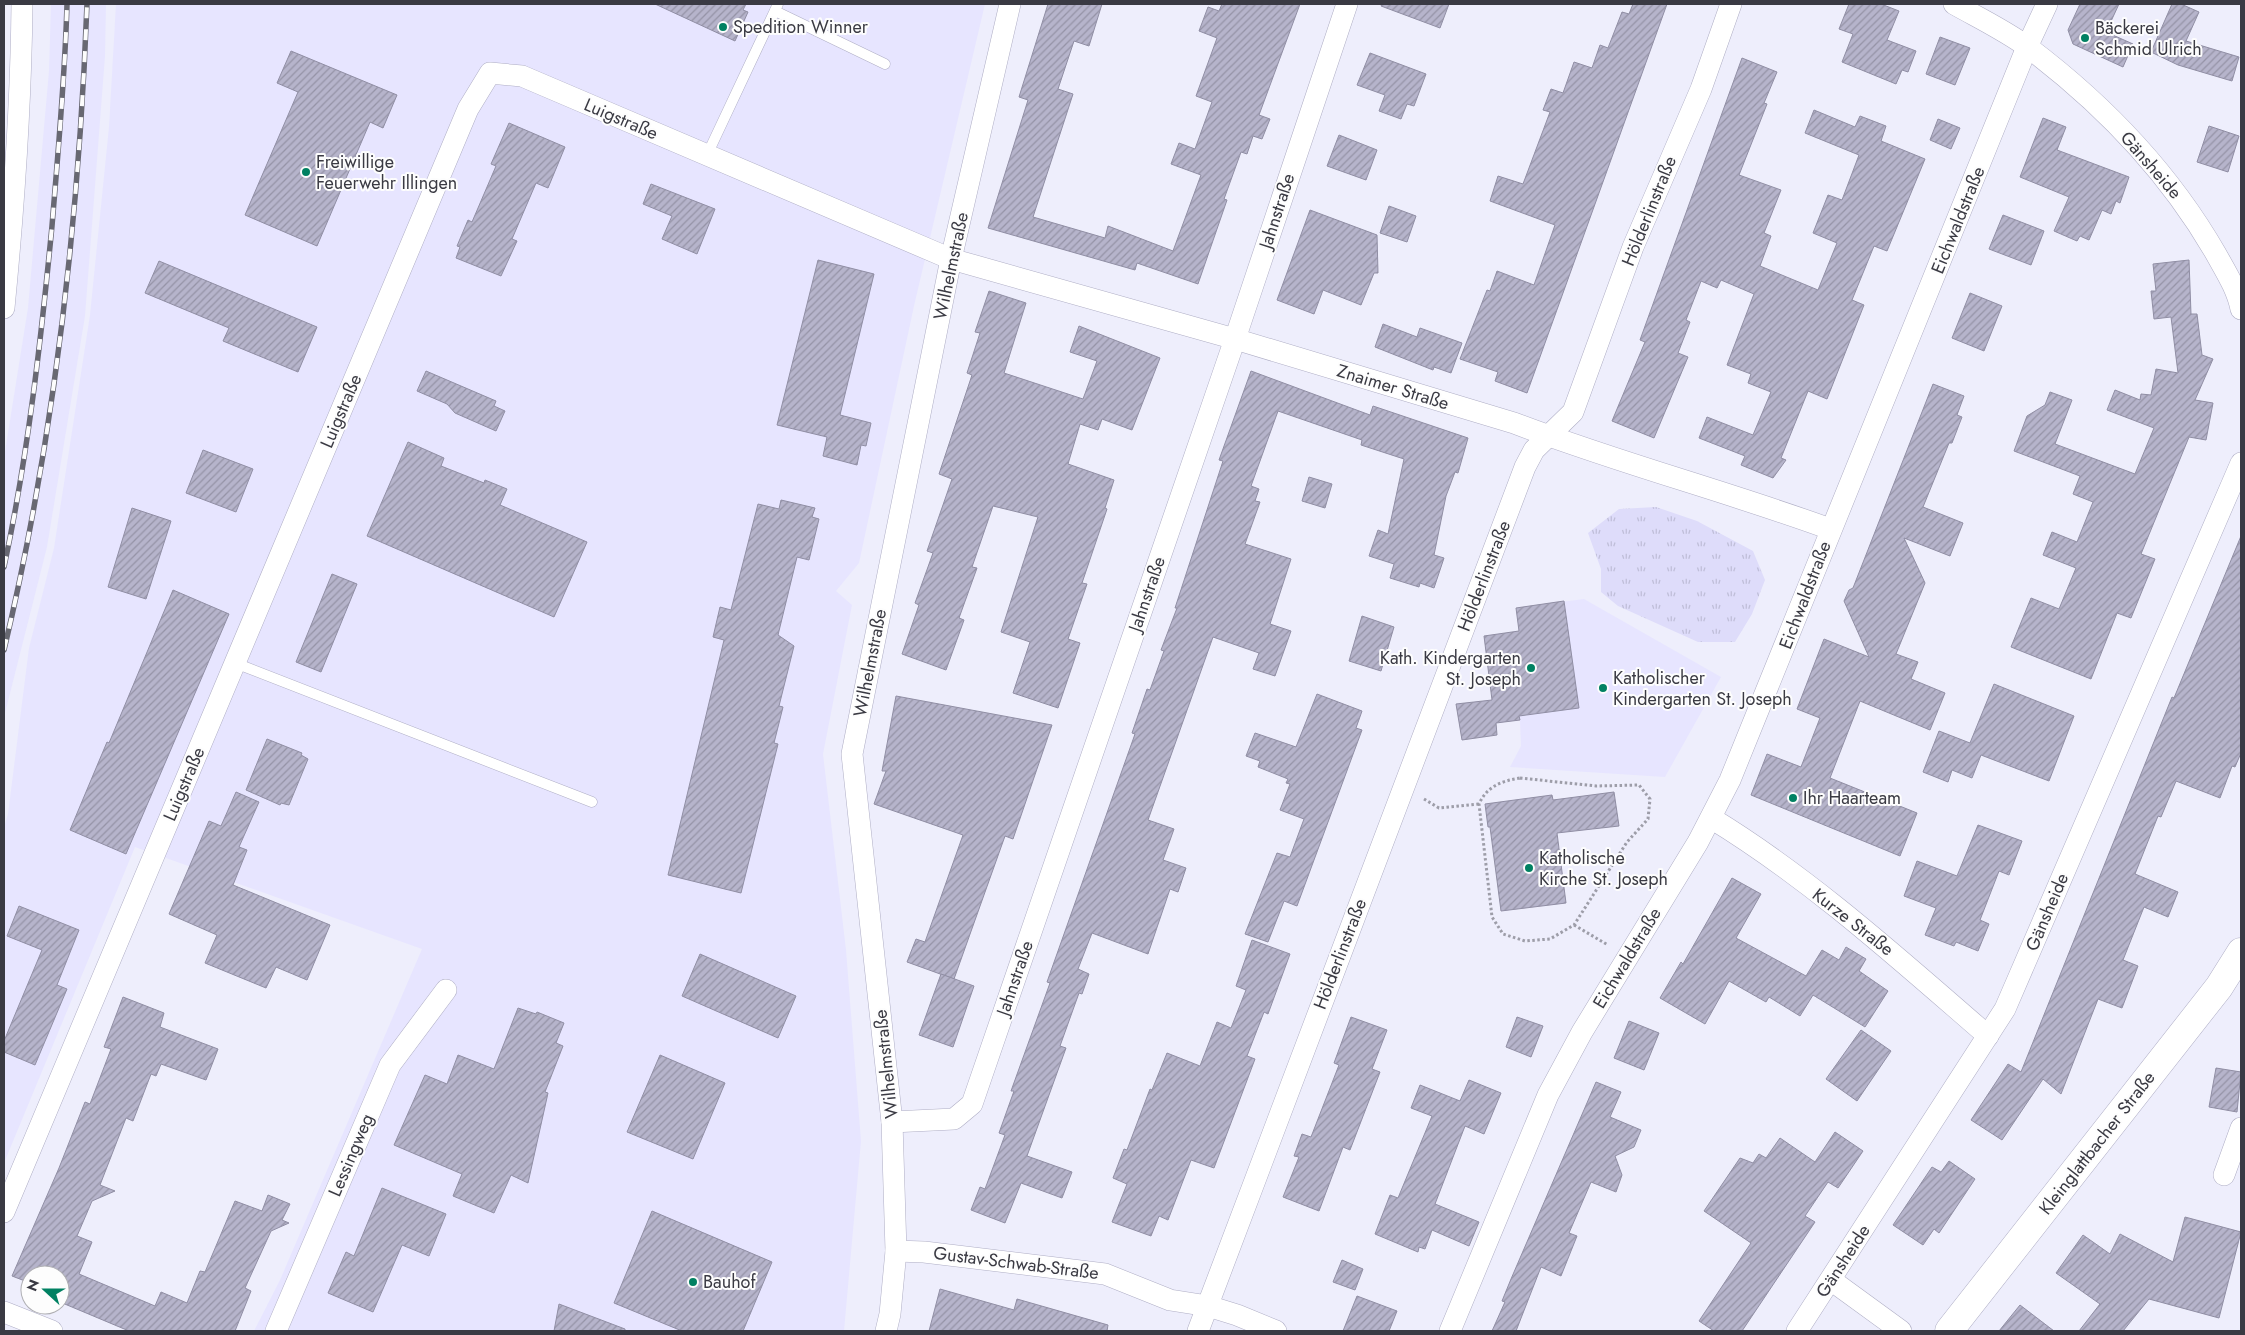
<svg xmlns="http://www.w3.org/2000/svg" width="2245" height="1335" font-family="Jost,sans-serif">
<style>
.built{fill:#e7e5ff}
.grass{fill:url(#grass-tufts)}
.building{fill:url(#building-hatch);stroke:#908ea4}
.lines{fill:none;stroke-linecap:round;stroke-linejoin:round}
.lane-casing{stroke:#afaec5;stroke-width:11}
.street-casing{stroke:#afaec5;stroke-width:22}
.secondary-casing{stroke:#afaec5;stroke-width:29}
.path{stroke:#9d9da8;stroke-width:3;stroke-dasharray:2.5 2.5;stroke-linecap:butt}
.lane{stroke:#fff;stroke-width:10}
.street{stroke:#fff;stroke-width:21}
.secondary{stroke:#fff;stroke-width:28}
.rail-casing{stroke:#686872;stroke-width:5.5}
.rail{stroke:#fdfdfd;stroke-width:4;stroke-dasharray:11;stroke-linecap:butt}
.poi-dot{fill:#018162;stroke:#fdfdfd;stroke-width:2}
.labels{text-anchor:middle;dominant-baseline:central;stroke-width:4;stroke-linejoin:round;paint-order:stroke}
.poi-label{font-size:18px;fill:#3a3a43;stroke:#fdfdfd;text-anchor:start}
.street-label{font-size:18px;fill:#3a3a43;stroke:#fdfdfd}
</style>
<defs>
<pattern id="grass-tufts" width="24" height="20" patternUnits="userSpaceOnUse" patternTransform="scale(1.25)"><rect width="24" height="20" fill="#dedcfa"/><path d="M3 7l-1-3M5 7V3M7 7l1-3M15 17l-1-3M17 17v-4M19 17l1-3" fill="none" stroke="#bfbed8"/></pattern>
<pattern id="building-hatch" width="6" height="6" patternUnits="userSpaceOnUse" patternTransform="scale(1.25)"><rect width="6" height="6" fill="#b6b4cb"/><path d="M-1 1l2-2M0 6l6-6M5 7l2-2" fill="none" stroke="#9593a6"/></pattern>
</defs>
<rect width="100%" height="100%" fill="#eeeefc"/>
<g class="built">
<polygon points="51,4 106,4 105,56 85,316 47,547 4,717 4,458 28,308 49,71"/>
<polygon points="116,4 985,4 914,306 859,563 836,591 852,605 823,754 846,950 861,1141 844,1331 254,1331 280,1280 422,949 135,847 4,1163 4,827 8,814 29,648 54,548 90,315 109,127"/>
<polygon points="1584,599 1721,677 1665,777 1510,767 1521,746 1520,720 1496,723 1519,631 1516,608"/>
</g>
<polygon class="grass" points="1656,507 1697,521 1753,551 1765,580 1752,614 1735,642 1698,642 1618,606 1601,592 1601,569 1588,533 1619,509"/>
<g class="building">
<polygon points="655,4 746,4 743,10 748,12 735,41"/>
<polygon points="1048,4 1102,4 1089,46 1074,41 1058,89 1073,94 1033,217 1105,238 1108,226 1173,251 1201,175 1171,164 1179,143 1195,149 1212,102 1196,96 1217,38 1199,31 1208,7 1219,11 1222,4 1300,4 1259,115 1270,119 1262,139 1253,136 1247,154 1241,152 1224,199 1227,200 1198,284 1137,263 1135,270 988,228 1028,100 1019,97"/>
<polygon points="1382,4 1449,4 1440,28 1381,6"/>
<polygon points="1633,4 1667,4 1527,393 1495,381 1498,372 1460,359 1487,290 1490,291 1497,271 1534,285 1555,225 1490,201 1498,176 1523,184 1550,112 1543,110 1551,89 1563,93 1574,62 1592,68 1600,45 1608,48 1622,12 1629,14"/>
<polygon points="1849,4 1881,4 1899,11 1887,40 1916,51 1908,72 1902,70 1896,84 1842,62 1853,34 1839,29"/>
<polygon points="2080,4 2119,4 2106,32 2133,44 2123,67 2073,44 2068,30"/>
<polygon points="2172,4 2181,4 2199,12 2186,41 2239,57 2232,81 2178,65 2151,52"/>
<polygon points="1940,37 1970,48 1955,85 1926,74"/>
<polygon points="291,51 397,95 383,128 370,122 317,246 245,215 298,92 277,83"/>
<polygon points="1370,53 1426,74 1414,106 1407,104 1401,119 1379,111 1385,95 1357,85"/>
<polygon points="1742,58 1777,72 1764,103 1767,104 1739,175 1781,190 1764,233 1771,236 1760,266 1818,290 1837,243 1813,233 1828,195 1842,200 1859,155 1805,133 1814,110 1855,127 1860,116 1886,126 1881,141 1925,159 1887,251 1874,246 1852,300 1864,305 1827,399 1808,391 1781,458 1786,460 1773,478 1741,465 1745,456 1699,438 1707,417 1753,435 1771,392 1748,383 1751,374 1727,365 1754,294 1721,280 1717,288 1701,281 1686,320 1690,322 1678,353 1688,357 1654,438 1612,421 1645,342 1640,340"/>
<polygon points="2043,118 2066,127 2057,150 2129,177 2120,203 2116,201 2111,214 2102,210 2089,240 2080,236 2077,241 2054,231 2069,197 2020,177"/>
<polygon points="1938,119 1960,128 1951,149 1930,140"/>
<polygon points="509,123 565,147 548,188 536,183 512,239 517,241 501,276 456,258 460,247 457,246 468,220 472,222 496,166 491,164"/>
<polygon points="2209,126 2239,136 2228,172 2197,162"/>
<polygon points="1339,135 1377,150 1366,180 1327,166"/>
<polygon points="651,184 715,209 697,254 662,239 672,216 643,204"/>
<polygon points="1389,206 1416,216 1407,242 1380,233"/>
<polygon points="1310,210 1377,235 1378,273 1374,273 1361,305 1323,290 1314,314 1277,300"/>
<polygon points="2003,215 2044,231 2031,265 1989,249"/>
<polygon points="818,260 874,274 840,415 871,423 866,446 861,445 857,465 823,456 827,437 777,425"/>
<polygon points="2189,260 2191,314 2197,314 2202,355 2213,359 2195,400 2213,403 2206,440 2189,437 2141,554 2155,559 2131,618 2117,613 2091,679 2011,647 2031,598 2059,609 2076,568 2043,555 2052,532 2077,542 2093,502 2073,494 2080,476 2014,451 2027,416 2045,405 2050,392 2072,400 2055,444 2135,474 2154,428 2107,410 2115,390 2140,400 2141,394 2151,395 2156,369 2178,373 2171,317 2154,319 2151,291 2156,291 2153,264"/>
<polygon points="159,261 317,327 298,372 223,341 229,328 145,293"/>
<polygon points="989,291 1026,303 1004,373 1083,399 1097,361 1070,352 1079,326 1160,358 1132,430 1102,419 1098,430 1080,424 1068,464 1114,480 1105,508 1107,509 1082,583 1087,584 1068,639 1080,643 1058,708 1013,693 1030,642 1001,632 1038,517 993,506 972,567 977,568 959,618 964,620 946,670 902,654 919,605 915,603 933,553 927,551 952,479 939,474 972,375 967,373 980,333 975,332"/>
<polygon points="1970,293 2002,306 1984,351 1952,338"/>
<polygon points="1383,324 1417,337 1420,328 1462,343 1451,373 1434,367 1433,370 1375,347"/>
<polygon points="426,371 496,401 494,406 505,411 496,431 455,413 447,404 417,391"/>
<polygon points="1251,371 1370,415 1373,406 1468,438 1458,473 1455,472 1446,496 1434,555 1444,558 1434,588 1420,583 1419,587 1390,578 1394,564 1369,556 1378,530 1388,534 1404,459 1361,445 1362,440 1278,411 1251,486 1259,489 1255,501 1260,502 1245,544 1291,559 1270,624 1291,631 1275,676 1253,669 1259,653 1213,637 1148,820 1174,829 1163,860 1186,868 1178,892 1170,889 1148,954 1092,933 1078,969 1089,974 1082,994 1079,993 1060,1046 1066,1048 1027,1156 1072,1172 1062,1198 1021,1183 1005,1223 971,1210 980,1187 985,1189 1005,1135 999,1133 1014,1091 1011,1091 1050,983 1047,982 1135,734 1132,733 1147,689 1150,690 1164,651 1161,650 1177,608 1175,608 1223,461 1219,460"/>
<polygon points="1933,384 1964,396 1957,415 1962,417 1952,443 1949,443 1923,507 1963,523 1950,556 1904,538 1925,583 1896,654 1918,662 1911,679 1945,693 1930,730 1860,701 1830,778 1917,813 1900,856 1751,795 1767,754 1801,767 1820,718 1797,709 1824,639 1869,657 1844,601 1849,590 1853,588"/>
<polygon points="408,442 444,458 441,466 484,483 485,480 507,489 500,505 587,542 554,617 367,536"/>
<polygon points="203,450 253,469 236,512 186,493"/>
<polygon points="1309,477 1332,484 1325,508 1302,501"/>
<polygon points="781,500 815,508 812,517 819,519 809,560 797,557 778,635 794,646 779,706 783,707 774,743 778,744 741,893 668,875 724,640 713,637 720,607 731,610 758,504 779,509"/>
<polygon points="132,508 171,521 146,599 108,587"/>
<polygon points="2241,536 2241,753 2235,767 2232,766 2220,798 2176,781 2161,817 2158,816 2135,874 2178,892 2168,917 2144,907 2123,960 2138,966 2122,1008 2098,999 2061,1094 2043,1079 2002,1140 1971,1120 2008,1064 2021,1072 2172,697 2174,698"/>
<polygon points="332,574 357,584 321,672 296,662"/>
<polygon points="173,590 229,614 126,854 70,830 107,742 109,743"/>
<polygon points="1564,601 1579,708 1519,716 1520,720 1496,723 1497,735 1462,740 1456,704 1492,700 1484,636 1519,631 1516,608"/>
<polygon points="1362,616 1394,627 1381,671 1349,661"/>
<polygon points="1994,684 2074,716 2049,781 1981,755 1972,778 1952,770 1948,782 1923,772 1939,731 1970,743"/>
<polygon points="1317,694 1362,711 1356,728 1362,730 1297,906 1284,901 1268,942 1245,934 1277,853 1290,857 1304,819 1280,810 1290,784 1286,783 1288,779 1258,767 1260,761 1246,756 1255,733 1296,747"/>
<polygon points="896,696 1052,725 1013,839 1005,836 954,979 907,962 916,939 925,942 963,835 874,804 886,771 882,771"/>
<polygon points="267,739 302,753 301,755 308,759 289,805 281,803 280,805 246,790"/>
<polygon points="236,792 259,802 239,847 247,850 233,885 330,925 307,980 276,967 266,988 205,963 217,935 169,914 209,821 221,826"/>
<polygon points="1614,792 1619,826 1557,833 1566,903 1501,911 1490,827 1488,827 1485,804 1552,795 1553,800"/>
<polygon points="1978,825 2022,841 2009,875 1999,871 1980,920 1989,924 1978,951 1956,942 1954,946 1925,935 1936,908 1904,896 1917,861 1957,876"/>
<polygon points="1732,878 1761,894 1736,938 1806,976 1822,950 1839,960 1846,947 1866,959 1859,971 1888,991 1865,1027 1813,995 1800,1016 1769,997 1766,1002 1729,981 1705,1024 1660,998 1681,962 1683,964"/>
<polygon points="19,906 79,930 57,985 67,989 35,1065 4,1052 4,1041 42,950 7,936"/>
<polygon points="1252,940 1290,954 1268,1014 1264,1012 1247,1056 1255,1059 1214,1168 1191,1160 1168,1220 1159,1216 1151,1236 1112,1222 1127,1184 1113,1178 1124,1149 1127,1150 1150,1089 1152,1090 1167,1053 1200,1066 1217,1022 1231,1028 1246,990 1236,986"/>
<polygon points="700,954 796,996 778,1038 682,996"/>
<polygon points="941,974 974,986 953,1047 919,1035"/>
<polygon points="123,997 164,1013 160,1027 218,1049 206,1080 161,1064 156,1076 151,1074 133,1121 126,1118 100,1185 115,1191 92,1201 77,1236 92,1242 79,1274 155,1306 161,1292 187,1303 200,1271 205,1272 235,1201 262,1211 268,1195 290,1204 282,1220 289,1223 271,1231 245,1288 251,1291 235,1331 129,1331 60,1302 60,1275 30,1275 30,1289 23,1286 25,1281 12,1276 59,1168 85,1102 90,1104 111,1049 104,1047"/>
<polygon points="518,1008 536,1014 537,1012 564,1023 556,1043 563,1046 545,1092 548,1093 528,1183 511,1175 494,1213 453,1196 462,1174 394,1145 425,1075 447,1084 458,1055 494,1069"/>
<polygon points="1351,1017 1387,1030 1372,1069 1380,1072 1350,1150 1343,1147 1319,1211 1283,1197 1299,1157 1294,1156 1302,1134 1311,1137 1339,1065 1334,1063"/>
<polygon points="1517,1017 1543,1026 1531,1057 1506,1047"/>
<polygon points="1629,1021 1659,1033 1644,1070 1614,1058"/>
<polygon points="1861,1030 1891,1051 1857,1101 1826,1079"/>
<polygon points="660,1055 725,1083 693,1159 627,1132"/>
<polygon points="2216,1068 2241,1072 2237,1112 2209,1107"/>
<polygon points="1469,1080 1501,1093 1484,1134 1465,1126 1435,1204 1479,1222 1469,1246 1432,1230 1425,1249 1419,1247 1418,1252 1375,1234 1390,1195 1398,1198 1432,1116 1411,1108 1420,1085 1460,1101"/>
<polygon points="1596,1082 1621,1092 1610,1117 1641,1130 1634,1147 1615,1156 1622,1175 1616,1192 1591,1182 1569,1233 1577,1236 1561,1276 1541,1267 1516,1331 1492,1331 1505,1302 1502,1301 1511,1279"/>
<polygon points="1835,1132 1863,1151 1838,1188 1828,1182 1805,1216 1815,1222 1742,1331 1714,1331 1699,1321 1751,1243 1704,1211 1740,1158 1753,1163 1759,1154 1766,1158 1780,1138 1815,1162"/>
<polygon points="1949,1161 1975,1179 1939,1233 1934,1229 1923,1245 1893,1225 1932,1167 1941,1172"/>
<polygon points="382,1188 446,1214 429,1256 402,1245 373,1312 328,1293 346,1252 354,1256"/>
<polygon points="652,1211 772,1262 743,1331 682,1331 614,1303"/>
<polygon points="2185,1217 2241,1232 2219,1318 2149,1299 2123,1331 2079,1331 2100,1304 2056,1273 2083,1235 2110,1254 2120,1234 2173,1262"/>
<polygon points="1342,1260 1363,1269 1355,1290 1333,1282"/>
<polygon points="940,1289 1014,1310 1017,1299 1108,1325 1107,1331 929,1331"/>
<polygon points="1357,1296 1397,1311 1389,1331 1343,1331"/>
<polygon points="559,1304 625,1329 625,1331 554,1331"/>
<polygon points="2020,1305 2054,1331 1999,1331"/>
</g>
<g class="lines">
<defs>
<g id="lane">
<polyline points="775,11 885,64"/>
<polyline points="707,155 778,4"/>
<polyline points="235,663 592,802"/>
</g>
<g id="street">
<path d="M1954 4C1979 18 2006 31 2029 48 2103 104 2170 174 2216 254 2226 272 2237 289 2241 309"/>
<path d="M4 308C14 206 21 105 22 4"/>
<path d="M1711 818C1811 879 1899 959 1988 1036"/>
<polyline points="892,1122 954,1119 972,1104 1235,339 1347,4"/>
<polyline points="2224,1175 2241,1128"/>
<path d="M4 1212 468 109 490 73 522 76 951 259 1235 339 1514 423C1618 463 1726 491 1830 529"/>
<polyline points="896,1251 924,1252 1105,1274 1170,1300 1208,1306 1237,1315 1276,1331"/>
<polyline points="1831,1280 1901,1331"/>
<polyline points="4,1312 52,1331"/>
<polyline points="276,1331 390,1065 446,990"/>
<polyline points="886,1331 890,1314 896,1251 892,1122 852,754 951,259 1010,4"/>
<polyline points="1198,1331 1525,467 1534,450 1573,412 1633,247 1701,89 1731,4"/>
<polyline points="1450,1331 1548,1095 1582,1032 1698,842 1730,780 2027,47 2047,4"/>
<polyline points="1797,1331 2005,1009 2241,463"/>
</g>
<polyline id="secondary" points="1949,1331 2219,987 2241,952"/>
</defs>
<use href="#lane" class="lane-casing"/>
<use href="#street" class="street-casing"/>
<use href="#secondary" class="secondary-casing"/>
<g class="path">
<path d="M1520 778 1596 786 1639 785 1650 799 1648 819 1627 842 1574 925 1550 939 1525 941 1503 934 1492 917 1479 804C1487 786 1502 781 1520 778Z"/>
<polyline points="1424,799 1439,808 1479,804"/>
<polyline points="1574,925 1608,945"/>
</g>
<use href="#lane" class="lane"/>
<use href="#street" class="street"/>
<use href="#secondary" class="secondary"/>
<defs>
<g id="rail">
<path d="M4 567C28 455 41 340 52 226 58 152 65 78 67 4"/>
<path d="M4 650C54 440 79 218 87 4"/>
</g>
</defs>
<use href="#rail" class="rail-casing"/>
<use href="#rail" class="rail"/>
</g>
<g class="poi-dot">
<circle cx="723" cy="27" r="5"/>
<circle cx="2085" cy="38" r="5"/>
<circle cx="306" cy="172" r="5"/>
<circle cx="1531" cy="668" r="5"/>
<circle cx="1603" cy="688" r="5"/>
<circle cx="1793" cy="798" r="5"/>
<circle cx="1529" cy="868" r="5"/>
<circle cx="693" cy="1282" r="5"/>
</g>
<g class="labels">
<g class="poi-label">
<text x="733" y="27">Spedition Winner</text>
<text x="2095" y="28">Bäckerei<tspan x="2095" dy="21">Schmid Ulrich</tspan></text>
<text x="316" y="162">Freiwillige<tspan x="316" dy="21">Feuerwehr Illingen</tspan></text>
<text x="1521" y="658" text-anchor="end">Kath. Kindergarten<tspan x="1521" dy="21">St. Joseph</tspan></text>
<text x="1613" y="678">Katholischer<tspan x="1613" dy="21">Kindergarten St. Joseph</tspan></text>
<text x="1803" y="798">Ihr Haarteam</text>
<text x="1539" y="858">Katholische<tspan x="1539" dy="21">Kirche St. Joseph</tspan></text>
<text x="703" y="1282">Bauhof</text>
</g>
<g class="street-label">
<text transform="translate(621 119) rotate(23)">Luigstraße</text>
<text transform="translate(2151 165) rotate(49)">Gänsheide</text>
<text transform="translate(1277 211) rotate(-72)">Jahnstraße</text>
<text transform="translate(1649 211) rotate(-68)">Hölderlinstraße</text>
<text transform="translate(1958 220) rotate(-68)">Eichwaldstraße</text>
<text transform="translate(951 266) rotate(-78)">Wilhelmstraße</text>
<text transform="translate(1393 387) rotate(17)">Znaimer Straße</text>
<text transform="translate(341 411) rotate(-67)">Luigstraße</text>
<text transform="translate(1484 576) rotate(-69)">Hölderlinstraße</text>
<text transform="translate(1147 594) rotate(-71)">Jahnstraße</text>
<text transform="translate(1805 595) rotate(-69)">Eichwaldstraße</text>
<text transform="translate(870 663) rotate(-79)">Wilhelmstraße</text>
<text transform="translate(184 784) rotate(-67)">Luigstraße</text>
<text transform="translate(2047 912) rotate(-67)">Gänsheide</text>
<text transform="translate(1853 922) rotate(38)">Kurze Straße</text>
<text transform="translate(1340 954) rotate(-69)">Hölderlinstraße</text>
<text transform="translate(1627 958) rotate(-59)">Eichwaldstraße</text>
<text transform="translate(1015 978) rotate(-71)">Jahnstraße</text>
<text transform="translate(886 1064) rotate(-96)">Wilhelmstraße</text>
<text transform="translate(2097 1143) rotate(-52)">Kleinglattbacher Straße</text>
<text transform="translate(351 1155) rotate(-67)">Lessingweg</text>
<text transform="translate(1843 1261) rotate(-57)">Gänsheide</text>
<text transform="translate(1016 1263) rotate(7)">Gustav-Schwab-Straße</text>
</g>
</g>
<rect width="2245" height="1335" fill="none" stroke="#3a3a43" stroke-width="10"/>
<g transform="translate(45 1290) rotate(291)"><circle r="24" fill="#fdfdfd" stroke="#afafb3"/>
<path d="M0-4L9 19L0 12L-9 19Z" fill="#018162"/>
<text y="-8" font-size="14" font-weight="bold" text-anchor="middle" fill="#3a3a43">N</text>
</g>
</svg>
